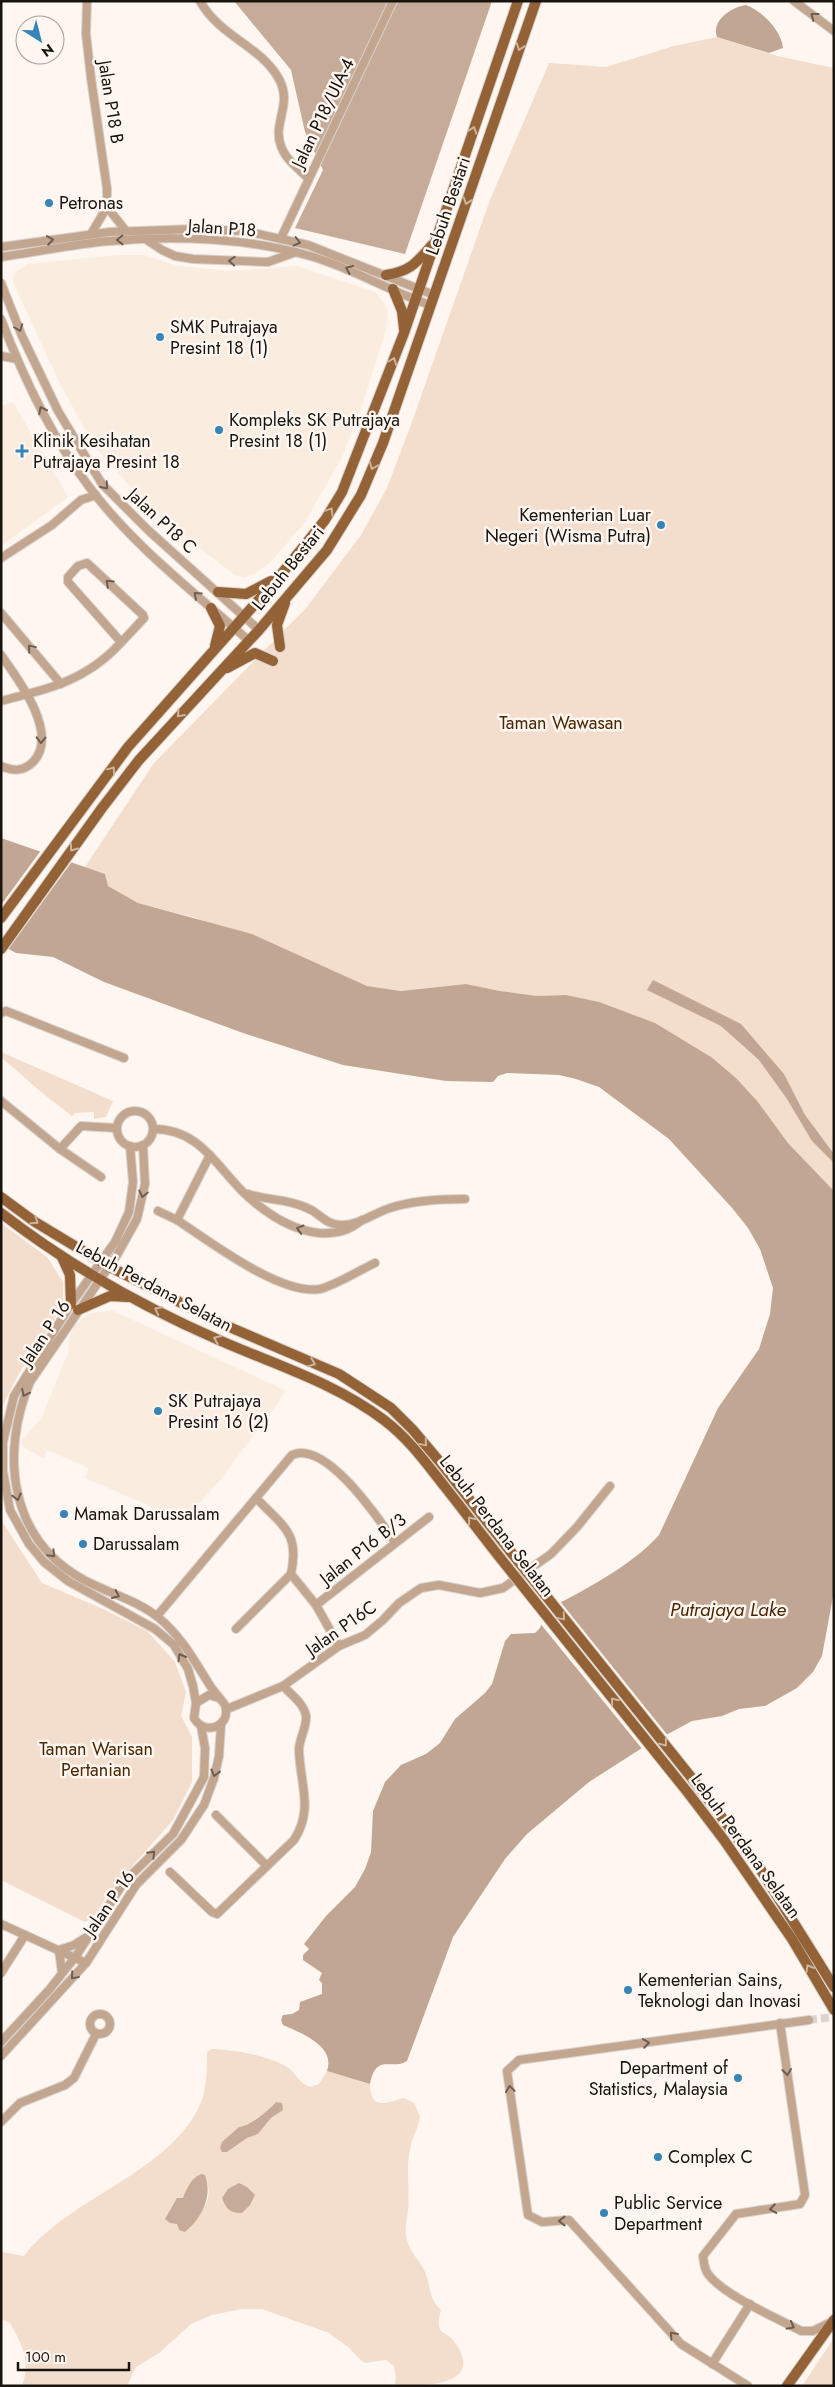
<svg xmlns="http://www.w3.org/2000/svg" width="835" height="2387" font-family="Jost,sans-serif">
<style>
.built{fill:#fbece0}
.green{fill:#f3ddcc;fill-rule:evenodd}
.forest{fill:#c6ac98}
.water{fill:#c1a793}
.pier{fill:#fef6f0}
.lines{fill:none;stroke-linecap:round;stroke-linejoin:round}
.minor-tunnel{stroke:#dcd4ce;stroke-width:8;stroke-dasharray:8 4;stroke-linecap:butt}
.minor-casing{stroke:#dad2cc;stroke-width:10}
.major-casing{stroke:#dad2cc;stroke-width:12}
.minor{stroke:#c3a690;stroke-width:8}
.major{stroke:#936237;stroke-width:10}
.major-bridge-casing{stroke:#dad2cc;stroke-width:12;stroke-linecap:butt}
.major-bridge{stroke:#936237;stroke-width:10}
.oneway{stroke:#6e5d50}
.oneway2{stroke:#ceb39d}
.poi-dot{fill:#3785b7;stroke:#fef6f0;stroke-width:2}
.labels{text-anchor:middle;dominant-baseline:central;stroke-width:5;stroke-linejoin:round;paint-order:stroke}
.street-label{font-size:18px;fill:#1a140f;stroke:#fef6f0}
.poi-label{font-size:18px;fill:#1a140f;stroke:#fef6f0;text-anchor:start}
.park-label{font-size:18px;fill:#4a2701;stroke:#fef6f0}
.water-label{font-size:19px;font-style:italic;fill:#4a2600;stroke:#fef6f0}
</style>
<rect width="100%" height="100%" fill="#fef6f0"/>
<g class="built">
<polygon points="118,255 144,255 178,266 228,271 297,266 375,292 387,307 388,318 385,333 360,412 341,459 305,522 270,563 254,574 244,577 235,575 155,514 95,447 60,384 13,282 14,273 27,264"/>
<polygon points="13,402 68,497 1,546 1,406"/>
<polygon points="111,1310 285,1390 278,1403 220,1480 186,1518 173,1516 85,1478 89,1468 47,1450 44,1458 26,1449 20,1442 41,1419 68,1353 70,1335 74,1326 88,1314"/>
</g>
<g class="green">
<polygon points="717,37 777,56 834,68 834,1191 788,1143 758,1102 566,995 537,996 500,991 466,984 401,991 367,986 295,954 196,918 138,903 108,886 85,867 154,763 307,607 361,535 387,488 412,422 490,200 549,63 606,67 674,46"/>
<polygon points="1,1052 113,1101 106,1117 94,1119 94,1112 75,1113 72,1116 40,1091 1,1057"/>
<polygon points="1,1223 47,1257 63,1282 63,1302 51,1326 19,1373 1,1409"/>
<polygon points="1,1520 42,1583 103,1609 147,1631 175,1662 186,1692 181,1716 192,1737 192,1782 173,1820 106,1896 99,1913 85,1922 1,1880"/>
<path d="M211 2049C231 2049 270 2056 287 2067 296 2072 298 2083 310 2087L319 2084 327 2071 370 2084C370 2112 388 2102 404 2098L414 2103 420 2116C419 2127 413 2135 411 2145 405 2167 410 2188 408 2210 407 2220 404 2229 407 2240 410 2253 420 2260 425 2272 431 2287 428 2298 441 2310 433 2338 447 2328 456 2344 485 2387 421 2386 395 2386L396 2378 394 2366 386 2360 364 2363 348 2347 329 2333 262 2309H242L212 2315 191 2324 159 2353 136 2367 127 2386H22C31 2361 22 2344 10 2323L1 2319V2252L24 2256C70 2197 164 2175 198 2109 207 2092 207 2071 207 2052ZM276 2102 283 2110 271 2118 258 2134 247 2138 227 2152 233 2133 239 2127C249 2126 269 2110 276 2102ZM205 2175C216 2203 200 2215 179 2230L177 2224 188 2185Z"/>
<polygon points="834,2338 834,2386 802,2386"/>
</g>
<g class="forest">
<polygon points="234,1 492,1 405,254 295,228 323,170 305,132 291,70"/>
<path d="M276 2102 282 2103 283 2110 271 2118 258 2134 247 2138 227 2152H222L220 2148 222 2142 239 2127C249 2127 269 2110 276 2102Z"/>
<path d="M201 2174 205 2175C213 2196 202 2218 185 2232L179 2230 177 2224 170 2223 165 2219 177 2198H183C187 2187 191 2179 201 2174Z"/>
<path d="M239 2183 247 2187 255 2195 250 2205 242 2213C230 2213 226 2209 222 2198L228 2189Z"/>
</g>
<g class="water">
<path d="M746 5C762 11 781 30 783 48L769 53 717 37C711 20 732 7 746 5Z"/>
<path d="M1 838 105 874 108 886 138 903 252 934 367 986 401 991 466 984 500 991 537 996 566 995 599 1002 655 1023 711 1057 736 1078 758 1102 788 1143 834 1191V1591L822 1656 813 1672 797 1688 765 1706 739 1709 722 1716 692 1721 642 1748 589 1782 527 1834 505 1859 453 1937 407 2061C392 2071 376 2052 370 2084L327 2071C336 2046 301 2033 283 2025L281 2020 283 2015 292 2014 299 2010 300 2002 322 1994V1983L319 1980 322 1973 303 1960V1955L309 1949 304 1944 326 1916 355 1887 365 1869 371 1852 373 1811 385 1782 401 1765 426 1754 440 1743 455 1719 485 1693 492 1684 505 1641 511 1634 535 1633 540 1628 546 1610C581 1592 633 1565 659 1535L718 1408 759 1349 770 1314 773 1288 760 1249 748 1228 733 1209 669 1139 599 1087 576 1079 559 1075 507 1073 498 1076 493 1082 446 1081 343 1065 243 1033 104 982 53 957 16 953 1 945Z"/>
<polygon points="653,980 741,1024 784,1074 805,1115 834,1154 834,1163 812,1141 787,1099 759,1060 721,1026 647,990"/>
</g>
<g class="pier">
<polygon points="42,849 73,860 7,951 1,948 1,905"/>
<polygon points="559,1600 669,1737 643,1750 539,1622 544,1608"/>
</g>
<g class="lines">
<polyline class="minor-tunnel" points="809,2020 834,2017"/>
<defs>
<g id="minor">
<polyline points="87,1 86,34 91,78 107,189 107,207 91,234"/>
<path d="M200 1C220 37 261 46 279 79 293 105 272 123 281 146 285 159 299 169 308 178"/>
<polyline points="794,1 834,31"/>
<polyline points="107,207 126,231"/>
<polyline points="281,238 393,1"/>
<polyline points="147,240 162,250 175,256 193,259 268,262 296,252"/>
<polyline points="1,247 110,232 194,229 245,231 308,245 434,295"/>
<path d="M1 257C37 252 74 244 110 241 174 235 248 238 310 256 352 268 389 291 430 305"/>
<polyline points="1,283 22,336 58,411 102,484 149,531 259,630"/>
<path d="M1 319C22 374 52 437 87 484 130 543 194 592 248 640"/>
<polyline points="1,356 17,359"/>
<polyline points="1,558 52,525 81,500 96,495"/>
<polyline points="1,613 61,684"/>
<path d="M1 655C18 679 60 734 33 762 23 772 13 771 1 766"/>
<path d="M1 701C30 693 62 687 88 670 110 657 126 637 144 618L143 615 87 563 78 566 68 577V582L121 642"/>
<polyline points="1,1013 6,1011 124,1058"/>
<polyline points="1,1101 60,1149 101,1177"/>
<circle cx="135" cy="1129" r="18"/>
<path d="M153 1129C199 1129 215 1164 243 1192 265 1213 290 1230 319 1233 337 1234 349 1231 362 1220"/>
<path d="M130 1146 133 1182 129 1212 115 1242 71 1304 14 1396 3 1442V1471L10 1510 29 1544 44 1562 68 1581 155 1629 174 1645 188 1669 193 1686 196 1703 194 1718C205 1737 232 1726 225 1705 221 1699 215 1693 211 1687 195 1662 182 1637 159 1618 137 1600 108 1593 84 1580 9 1539 0 1454 30 1382L117 1255 137 1219 145 1184 143 1145"/>
<polyline points="60,1149 81,1126 117,1128"/>
<path d="M210 1155 177 1220C209 1241 281 1296 320 1289 334 1286 360 1270 375 1263"/>
<path d="M248 1194C270 1201 293 1199 313 1211 323 1218 328 1224 340 1225 358 1226 374 1213 390 1208 414 1200 440 1199 465 1199"/>
<polyline points="158,1211 177,1220"/>
<path d="M256 1498C283 1526 300 1533 291 1574L316 1605 339 1646"/>
<polyline points="316,1605 429,1517"/>
<path d="M157 1616 292 1455C326 1440 378 1518 395 1542"/>
<polyline points="236,1629 291,1574"/>
<polyline points="196,1703 209,1695 219,1698"/>
<polyline points="227,1709 283,1686 339,1646 365,1635 383,1620 399,1603 421,1588 439,1585 480,1593 503,1588 551,1554 577,1527 610,1486"/>
<polyline points="216,1815 267,1866"/>
<path d="M170 1872 212 1912 217 1914 294 1840C314 1809 300 1784 299 1750 299 1739 307 1727 306 1716 304 1704 292 1695 283 1686"/>
<polyline points="1,1924 86,1963"/>
<polyline points="1,1973 25,1935"/>
<polyline points="62,1973 59,1950 74,1945 88,1936"/>
<circle cx="100" cy="2024" r="10"/>
<path d="M780 2023 805 2195 800 2204 736 2214 703 2256C704 2263 704 2268 708 2274 723 2295 777 2318 801 2331H813L831 2322"/>
<polyline points="1,2042 49,1990 76,1956 124,1882 173,1834 204,1777 205,1748 201,1726"/>
<polyline points="1,2056 86,1963 136,1885 181,1840 204,1805 214,1778 219,1756 221,1725"/>
<polyline points="1,2122 20,2103 65,2085 74,2078 96,2034"/>
<polyline points="712,2364 750,2304"/>
<polyline points="748,2386 681,2344 569,2220 542,2222 528,2215 507,2071 519,2060 809,2020"/>
</g>
<g id="major">
<path d="M386 275C411 271 416 263 432 245"/>
<polyline points="393,289 402,311 404,329"/>
<polyline points="218,592 246,594 271,581"/>
<polyline points="211,608 220,626 215,646"/>
<polyline points="280,647 277,625 285,603"/>
<polyline points="227,668 255,653 273,661"/>
<polyline points="1,918 128,747 279,577 325,520 342,492 404,333 518,1"/>
<polyline points="1,949 102,808 139,760 259,630 327,550 361,495 383,443 536,1"/>
<polyline points="1,1197 35,1222 108,1266 227,1326 339,1374 391,1408 413,1430 440,1462 510,1551"/>
<path d="M1 1213C68 1265 143 1307 221 1341 276 1365 335 1383 384 1420 409 1439 426 1463 445 1487 464 1511 482 1535 501 1559"/>
<polyline points="62,1257 70,1275 71,1304"/>
<polyline points="78,1310 110,1296 128,1297"/>
<polyline points="699,1787 759,1867 834,1987"/>
<polyline points="689,1794 724,1840 792,1939 834,2010"/>
<polyline points="787,2386 834,2320"/>
</g>
</defs>
<use href="#minor" class="minor-casing"/>
<use href="#major" class="major-casing"/>
<use href="#minor" class="minor"/>
<use href="#major" class="major"/>
<defs>
<g id="major-bridge">
<polyline points="510,1551 699,1787"/>
<polyline points="501,1559 689,1794"/>
</g>
</defs>
<use href="#major-bridge" class="major-bridge-casing"/>
<use href="#major-bridge" class="major-bridge"/>
</g>
<defs><path id="oneway-chevron" d="M-2-3.5L2.5 0L-2 3.5" fill="none" stroke-width="1.6" stroke-linecap="round" stroke-linejoin="round" transform="scale(1.25)"/></defs>
<g class="oneway">
<use href="#oneway-chevron" transform="translate(814 16) rotate(-143)"/>
<use href="#oneway-chevron" transform="translate(50 240) rotate(-8)"/>
<use href="#oneway-chevron" transform="translate(120 240) rotate(179)"/>
<use href="#oneway-chevron" transform="translate(297 242) rotate(14)"/>
<use href="#oneway-chevron" transform="translate(232 261) rotate(-177)"/>
<use href="#oneway-chevron" transform="translate(349 269) rotate(-156)"/>
<use href="#oneway-chevron" transform="translate(19 328) rotate(69)"/>
<use href="#oneway-chevron" transform="translate(42 410) rotate(-117)"/>
<use href="#oneway-chevron" transform="translate(105 486) rotate(49)"/>
<use href="#oneway-chevron" transform="translate(109 583) rotate(-137)"/>
<use href="#oneway-chevron" transform="translate(197 595) rotate(-138)"/>
<use href="#oneway-chevron" transform="translate(31 648) rotate(-130)"/>
<use href="#oneway-chevron" transform="translate(41 740) rotate(91)"/>
<use href="#oneway-chevron" transform="translate(143 1194) rotate(103)"/>
<use href="#oneway-chevron" transform="translate(300 1229) rotate(-164)"/>
<use href="#oneway-chevron" transform="translate(25 1393) rotate(115)"/>
<use href="#oneway-chevron" transform="translate(17 1497) rotate(76)"/>
<use href="#oneway-chevron" transform="translate(52 1554) rotate(46)"/>
<use href="#oneway-chevron" transform="translate(116 1595) rotate(25)"/>
<use href="#oneway-chevron" transform="translate(181 1657) rotate(-120)"/>
<use href="#oneway-chevron" transform="translate(215 1773) rotate(104)"/>
<use href="#oneway-chevron" transform="translate(152 1854) rotate(-45)"/>
<use href="#oneway-chevron" transform="translate(74 1976) rotate(130)"/>
<use href="#oneway-chevron" transform="translate(646 2043) rotate(-8)"/>
<use href="#oneway-chevron" transform="translate(787 2072) rotate(83)"/>
<use href="#oneway-chevron" transform="translate(510 2089) rotate(-98)"/>
<use href="#oneway-chevron" transform="translate(773 2209) rotate(171)"/>
<use href="#oneway-chevron" transform="translate(562 2221) rotate(180)"/>
<use href="#oneway-chevron" transform="translate(791 2326) rotate(29)"/>
<use href="#oneway-chevron" transform="translate(673 2335) rotate(-132)"/>
</g>
<g class="oneway2">
<use href="#oneway-chevron" transform="translate(520 47) rotate(110)"/>
<use href="#oneway-chevron" transform="translate(473 130) rotate(-71)"/>
<use href="#oneway-chevron" transform="translate(467 201) rotate(109)"/>
<use href="#oneway-chevron" transform="translate(393 361) rotate(-69)"/>
<use href="#oneway-chevron" transform="translate(373 466) rotate(113)"/>
<use href="#oneway-chevron" transform="translate(330 511) rotate(-59)"/>
<use href="#oneway-chevron" transform="translate(180 714) rotate(132)"/>
<use href="#oneway-chevron" transform="translate(112 770) rotate(-53)"/>
<use href="#oneway-chevron" transform="translate(73 848) rotate(125)"/>
<use href="#oneway-chevron" transform="translate(35 1221) rotate(33)"/>
<use href="#oneway-chevron" transform="translate(158 1310) rotate(-153)"/>
<use href="#oneway-chevron" transform="translate(217 1339) rotate(-156)"/>
<use href="#oneway-chevron" transform="translate(312 1363) rotate(22)"/>
<use href="#oneway-chevron" transform="translate(424 1443) rotate(50)"/>
<use href="#oneway-chevron" transform="translate(471 1520) rotate(-128)"/>
<use href="#oneway-chevron" transform="translate(562 1617) rotate(50)"/>
<use href="#oneway-chevron" transform="translate(614 1701) rotate(-129)"/>
<use href="#oneway-chevron" transform="translate(664 1743) rotate(52)"/>
<use href="#oneway-chevron" transform="translate(809 1968) rotate(-120)"/>
</g>
<g class="poi-dot">
<circle cx="49" cy="203" r="5"/>
<circle cx="160" cy="337" r="5"/>
<circle cx="219" cy="430" r="5"/>
<path d="M19.5 443.5h5v5h5v5h-5v5h-5v-5h-5v-5h5z"/>
<circle cx="661" cy="525" r="5"/>
<circle cx="158" cy="1411" r="5"/>
<circle cx="64" cy="1514" r="5"/>
<circle cx="83" cy="1544" r="5"/>
<circle cx="628" cy="1990" r="5"/>
<circle cx="738" cy="2078" r="5"/>
<circle cx="658" cy="2157" r="5"/>
<circle cx="604" cy="2213" r="5"/>
</g>
<g class="labels">
<g class="street-label">
<text transform="translate(111 102) rotate(81)">Jalan P18 B</text>
<text transform="translate(323 113) rotate(-64)">Jalan P18/UIA-4</text>
<text transform="translate(448 206) rotate(-71)">Lebuh Bestari</text>
<text transform="translate(222 228) rotate(4)">Jalan P18</text>
<text transform="translate(162 521) rotate(43)">Jalan P18 C</text>
<text transform="translate(288 568) rotate(-51)">Lebuh Bestari</text>
<text transform="translate(154 1286) rotate(28)">Lebuh Perdana Selatan</text>
<text transform="translate(45 1333) rotate(-56)">Jalan P 16</text>
<text transform="translate(497 1526) rotate(52)">Lebuh Perdana Selatan</text>
<text transform="translate(363 1549) rotate(-38)">Jalan P16 B/3</text>
<text transform="translate(341 1628) rotate(-35)">Jalan P16C</text>
<text transform="translate(746 1846) rotate(54)">Lebuh Perdana Selatan</text>
<text transform="translate(109 1903) rotate(-55)">Jalan P 16</text>
</g>
<g class="poi-label">
<text x="59" y="203">Petronas</text>
<text x="170" y="327">SMK Putrajaya<tspan x="170" dy="21">Presint 18 (1)</tspan></text>
<text x="229" y="420">Kompleks SK Putrajaya<tspan x="229" dy="21">Presint 18 (1)</tspan></text>
<text x="33" y="441">Klinik Kesihatan<tspan x="33" dy="21">Putrajaya Presint 18</tspan></text>
<text x="651" y="515" text-anchor="end">Kementerian Luar<tspan x="651" dy="21">Negeri (Wisma Putra)</tspan></text>
<text x="168" y="1401">SK Putrajaya<tspan x="168" dy="21">Presint 16 (2)</tspan></text>
<text x="74" y="1514">Mamak Darussalam</text>
<text x="93" y="1544">Darussalam</text>
<text x="638" y="1980">Kementerian Sains,<tspan x="638" dy="21">Teknologi dan Inovasi</tspan></text>
<text x="728" y="2068" text-anchor="end">Department of<tspan x="728" dy="21">Statistics, Malaysia</tspan></text>
<text x="668" y="2157">Complex C</text>
<text x="614" y="2203">Public Service<tspan x="614" dy="21">Department</tspan></text>
</g>
<g class="park-label">
<text x="561" y="723">Taman Wawasan</text>
<text x="96" y="1749">Taman Warisan<tspan x="96" dy="21">Pertanian</tspan></text>
</g>
<g class="water-label">
<text x="728" y="1609">Putrajaya Lake</text>
</g>
</g>
<rect width="835" height="2387" fill="none" stroke="#1a140f" stroke-width="5"/>
<g transform="translate(40 40) rotate(144)"><circle r="24" fill="#fef6f0" stroke="#a39c96"/>
<path d="M0-4L9 19L0 12L-9 19Z" fill="#3785b7"/>
<text y="-8" font-size="14" font-weight="bold" text-anchor="middle" fill="#1a140f">N</text>
</g>
<path d="M18 2362v8h111v-8" fill="none" stroke="#1a140f" stroke-width="2.5"/>
<text x="25" y="2362" font-size="15" fill="#1a140f" stroke="#fef6f0" stroke-width="4" paint-order="stroke">100 m</text>
</svg>
